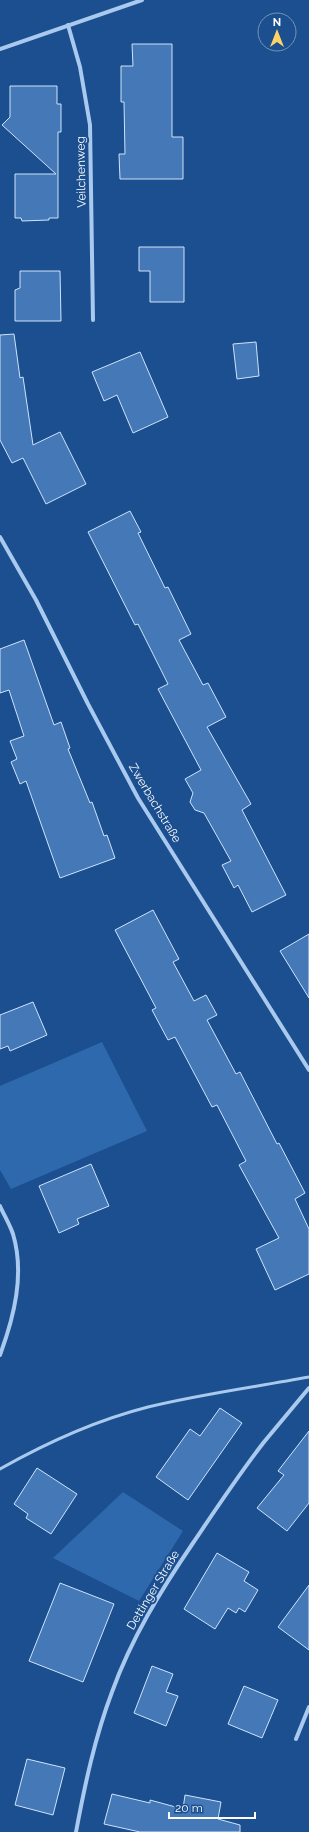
<svg xmlns="http://www.w3.org/2000/svg" width="309" height="1832" font-family="Raleway,sans-serif">
<style>
.green{fill:#2e69ad}
.building{fill:#4478b7;stroke:#cfe3fa}
.lines{fill:none;stroke-linecap:round;stroke-linejoin:round}
.service{stroke:#a9c9ee;stroke-width:3}
.minor{stroke:#a9c9ee;stroke-width:4}
.labels{text-anchor:middle;dominant-baseline:central;stroke-width:4;stroke-linejoin:round;paint-order:stroke}
.street-label{font-size:12px;fill:#fff;stroke:#1b4f8f}
</style>
<rect width="100%" height="100%" fill="#1b4f8f"/>
<g class="green">
<polygon points="102,1042 147,1131 11,1189 0,1170 0,1086"/>
<polygon points="123,1492 183,1531 139,1601 53,1558"/>
</g>
<g class="building">
<polygon points="132,44 172,44 172,137 183,137 183,179 120,179 119,154 125,154 124,102 121,102 121,66 133,66"/>
<polygon points="10,86 57,86 57,104 61,104 61,132 58,132 58,218 49,218 49,220 22,221 21,218 15,218 15,174 56,174 2,125 10,117"/>
<polygon points="139,247 184,247 184,302 150,302 150,271 139,271"/>
<polygon points="20,271 60,271 61,321 15,321 15,290 20,288"/>
<polygon points="14,334 20,378 23,377 33,445 60,432 86,484 46,504 23,458 12,463 0,440 0,335"/>
<polygon points="256,342 259,376 237,379 233,344"/>
<polygon points="140,352 168,417 133,433 117,395 104,401 92,372"/>
<polygon points="130,511 141,532 138,533 165,588 168,587 191,634 179,640 203,685 208,683 226,717 207,727 251,804 242,810 286,895 252,912 238,885 234,888 222,865 231,861 204,813 195,810 190,802 193,793 185,779 201,770 158,689 168,684 138,624 135,625 88,532"/>
<polygon points="24,640 54,725 61,722 70,748 68,749 90,803 92,802 104,836 107,835 115,858 60,878 26,781 20,784 11,762 17,759 10,741 24,736 9,690 0,693 0,649"/>
<polygon points="153,910 179,959 173,962 194,1001 206,995 217,1015 207,1020 236,1074 240,1072 277,1144 279,1143 305,1193 295,1199 309,1229 309,1274 275,1290 256,1249 279,1238 239,1165 246,1161 217,1105 212,1107 175,1037 168,1040 152,1010 156,1008 115,930"/>
<polygon points="309,934 309,998 280,951"/>
<polygon points="33,1002 47,1035 10,1051 8,1046 0,1049 0,1015"/>
<polygon points="91,1164 109,1206 77,1219 79,1224 59,1233 39,1186"/>
<polygon points="220,1408 242,1423 188,1500 156,1477 190,1429 200,1436"/>
<polygon points="309,1431 309,1503 287,1531 257,1508 284,1475 278,1471"/>
<polygon points="37,1468 77,1494 51,1534 26,1518 28,1514 14,1504"/>
<polygon points="217,1553 249,1572 244,1581 258,1590 245,1612 239,1608 236,1613 228,1608 215,1629 184,1609"/>
<polygon points="60,1583 114,1604 83,1682 29,1661"/>
<polygon points="309,1585 309,1650 278,1627"/>
<polygon points="152,1666 173,1674 166,1692 178,1696 166,1726 134,1713"/>
<polygon points="244,1686 278,1700 262,1738 228,1724"/>
<polygon points="27,1759 65,1768 53,1815 15,1805"/>
<polygon points="112,1794 150,1803 150,1800 183,1809 185,1795 221,1802 218,1819 240,1825 240,1832 140,1832 104,1824"/>
</g>
<g class="lines">
<path class="service" d="M0 1469C46 1443 97 1420 148 1407 201 1394 255 1387 309 1377"/>
<g class="minor">
<polyline points="68,25 80,67 90,125 93,320"/>
<polyline points="0,49 142,0"/>
<polyline points="0,537 36,600 88,704 138,798 309,1070"/>
<path d="M0 1206C4 1215 10 1225 13 1234 25 1274 14 1317 0 1355"/>
<polyline points="296,1739 309,1707"/>
<path d="M76 1832C85 1784 95 1737 112 1692 131 1639 161 1590 193 1543 216 1509 239 1474 264 1442 279 1424 294 1406 309 1388"/>
</g>
</g>
<g class="labels">
<g class="street-label">
<text transform="translate(81 172) rotate(-91)">Veilchenweg</text>
<text transform="translate(155 803) rotate(59)">Zwerbachstraße</text>
<text transform="translate(153 1590) rotate(-59)">Dettinger Straße</text>
</g>
</g>
<g transform="translate(277 32)"><circle r="19" fill="#1b4f8f" stroke="#7695bc"/>
<path d="M0-3L7 15L0 10L-7 15Z" fill="#ffd166"/>
<text y="-6" font-size="11" font-weight="bold" text-anchor="middle" fill="#ffffff">N</text>
</g>
<path d="M169 1812v6h86v-6" fill="none" stroke="#ffffff" stroke-width="2"/>
<text x="175" y="1812" font-size="12" fill="#ffffff" stroke="#1b4f8f" stroke-width="3" paint-order="stroke">20 m</text>
</svg>
